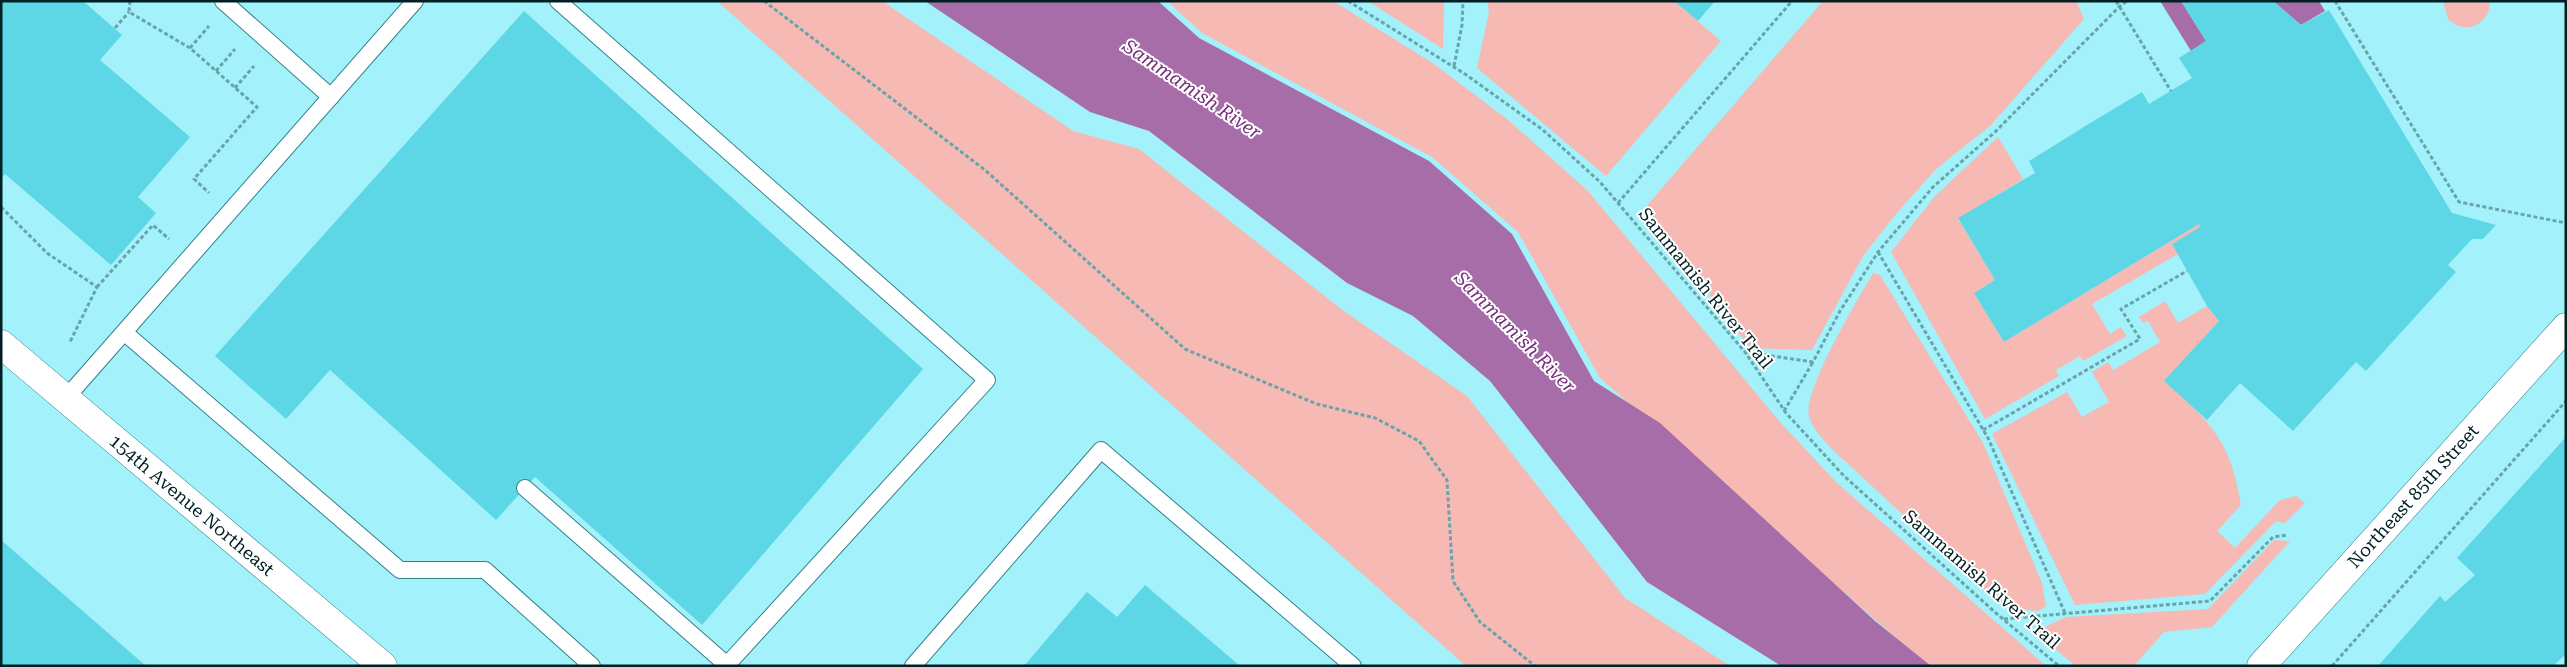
<svg xmlns="http://www.w3.org/2000/svg" width="2567" height="667" font-family="'Roboto Serif',serif">
<style>
.green{fill:#f7b9b3}
.water{fill:#a76da9}
.building{fill:#5dd7e5}
.lines{fill:none;stroke-linecap:round;stroke-linejoin:round}
.service-casing{stroke:#32828a;stroke-width:18}
.tertiary-casing{stroke:#32828a;stroke-width:29}
.secondary-casing{stroke:#32828a;stroke-width:29}
.path{stroke:#67a4ab;stroke-width:3;stroke-dasharray:4 2.5;stroke-linecap:butt}
.service{stroke:#fff;stroke-width:16}
.tertiary{stroke:#fff;stroke-width:28}
.secondary{stroke:#fff;stroke-width:28}
.labels{text-anchor:middle;dominant-baseline:central;stroke-width:4;stroke-linejoin:round;paint-order:stroke}
.street-label{font-size:18px;fill:#002023;stroke:#fff}
.water-label{font-size:19px;font-style:italic;fill:#752e79;stroke:#fff}
</style>
<rect width="100%" height="100%" fill="#a3f1fa"/>
<g class="green">
<polygon points="717,1 882,1 1073,131 1139,149 1341,309 1467,396 1625,598 1730,666 1466,666"/>
<polygon points="1167,1 1333,1 1434,64 1507,119 1588,191 1780,422 1836,482 2046,666 1928,666 1600,378 1518,232 1432,157 1202,33"/>
<polygon points="1368,1 1444,1 1443,49"/>
<polygon points="1487,1 1674,1 1721,41 1606,176 1477,68 1489,12"/>
<polygon points="1823,1 2076,1 2084,19 1991,125 1936,169 1896,214 1863,256 1812,350 1750,348 1644,209"/>
<path d="M2443 1H2490C2490 25 2465 36 2448 19Z"/>
<polygon points="1998,137 2023,179 1958,219 1995,280 1974,293 2004,342 2199,224 2200,227 2172,244 2178,254 2092,304 2110,334 2121,327 2127,336 2083,361 2080,356 2056,370 2059,376 1985,419 1891,252 1935,196"/>
<path d="M1873 273 1880 275 1983 443 2042 583 2046 606 2039 611 2017 609 1995 600 1833 450C1824 440 1812 429 1809 416 1803 390 1858 299 1873 273Z"/>
<path d="M2165 301 2178 323 2207 306 2219 321 2165 381C2211 423 2231 441 2241 505L2217 531 2235 548 2280 500 2296 496 2305 503 2285 523 2276 521 2205 594 2075 605 1992 434 2067 392 2082 417 2109 402 2092 372 2108 362 2113 370 2160 342 2148 321 2143 323 2139 317Z"/>
<polygon points="2274,540 2290,541 2212,627 2164,632 2134,666 2076,666 2034,632 2066,617 2208,609"/>
</g>
<g class="water">
<polygon points="925,1 1158,1 1199,38 1429,161 1512,234 1594,381 1660,423 1875,621 1931,666 1781,666 1647,582 1490,381 1413,316 1347,283 1149,131 1090,112"/>
<polygon points="2160,1 2181,1 2206,41 2191,51"/>
<polygon points="2273,1 2319,1 2325,11 2301,25"/>
</g>
<g class="building">
<polygon points="1,1 83,1 122,35 100,60 190,137 138,197 156,213 111,265 5,174 1,179"/>
<polygon points="1674,1 1715,1 1698,21"/>
<polygon points="2181,1 2273,1 2301,25 2329,10 2452,213 2496,225 2483,239 2472,239 2459,253 2448,265 2456,272 2366,371 2356,362 2293,431 2240,383 2207,420 2164,381 2219,321 2207,306 2172,244 2200,227 2199,224 2004,342 1974,293 1995,280 1958,218 2035,173 2029,161 2087,125 2142,92 2149,104 2192,78 2179,58 2206,41"/>
<polygon points="524,11 923,369 702,625 535,477 496,520 330,370 286,419 215,356"/>
<polygon points="2566,437 2566,654 2553,666 2378,666 2440,596 2445,602 2475,575 2457,558"/>
<polygon points="1,540 146,666 1,666"/>
<polygon points="1145,585 1240,666 1024,666 1087,592 1117,617"/>
</g>
<g class="lines">
<defs>
<g id="service">
<polyline points="223,1 331,97"/>
<polyline points="558,1 987,380 726,666"/>
<polyline points="125,333 400,570 485,570 592,666"/>
<polyline points="66,398 415,1"/>
<polyline points="525,488 727,665"/>
<polyline points="913,666 1101,450 1353,666"/>
</g>
<polyline id="tertiary" points="2261,666 2566,327"/>
<polyline id="secondary" points="1,344 383,666"/>
</defs>
<use href="#service" class="service-casing"/>
<use href="#tertiary" class="tertiary-casing"/>
<use href="#secondary" class="secondary-casing"/>
<g class="path">
<polyline points="130,1 129,12 190,48 257,107 194,179 209,193"/>
<polyline points="764,1 985,170 1185,349 1317,404 1375,418 1419,441 1447,480 1453,581 1480,622 1535,666"/>
<polyline points="1348,1 1465,74 1543,130 1600,182 1745,352 1786,413 1844,476 1997,614 2059,666"/>
<polyline points="2116,1 2171,91"/>
<polyline points="2335,1 2459,202 2566,223"/>
<polyline points="115,28 129,12"/>
<polyline points="190,48 209,26"/>
<polyline points="1454,66 1462,25 1463,1"/>
<polyline points="216,71 235,49"/>
<polyline points="235,88 254,66"/>
<polyline points="1618,203 1792,1"/>
<polyline points="1,207 47,253 97,287 70,342"/>
<polyline points="1878,252 1988,438 2065,613"/>
<polyline points="97,287 153,225 169,239"/>
<polyline points="1745,352 1813,362 1840,311 1878,252 1933,187 1995,132 2120,6 2127,1"/>
<polyline points="1784,411 1813,362"/>
<polyline points="1983,430 2140,339 2121,309 2187,271"/>
<polyline points="2004,619 2210,601 2273,537 2287,535"/>
<polyline points="2332,666 2566,401"/>
</g>
<use href="#service" class="service"/>
<use href="#tertiary" class="tertiary"/>
<use href="#secondary" class="secondary"/>
</g>
<g class="labels">
<g class="street-label">
<text transform="translate(1706 288) rotate(51)">Sammamish River Trail</text>
<text transform="translate(2413 496) rotate(-48)">Northeast 85th Street</text>
<text transform="translate(192 505) rotate(40)">154th Avenue Northeast</text>
<text transform="translate(1982 579) rotate(41)">Sammamish River Trail</text>
</g>
<g class="water-label">
<text transform="translate(1192 89) rotate(34)">Sammamish River</text>
<text transform="translate(1515 332) rotate(45)">Sammamish River</text>
</g>
</g>
<rect width="2567" height="667" fill="none" stroke="#002023" stroke-width="5"/>
</svg>
